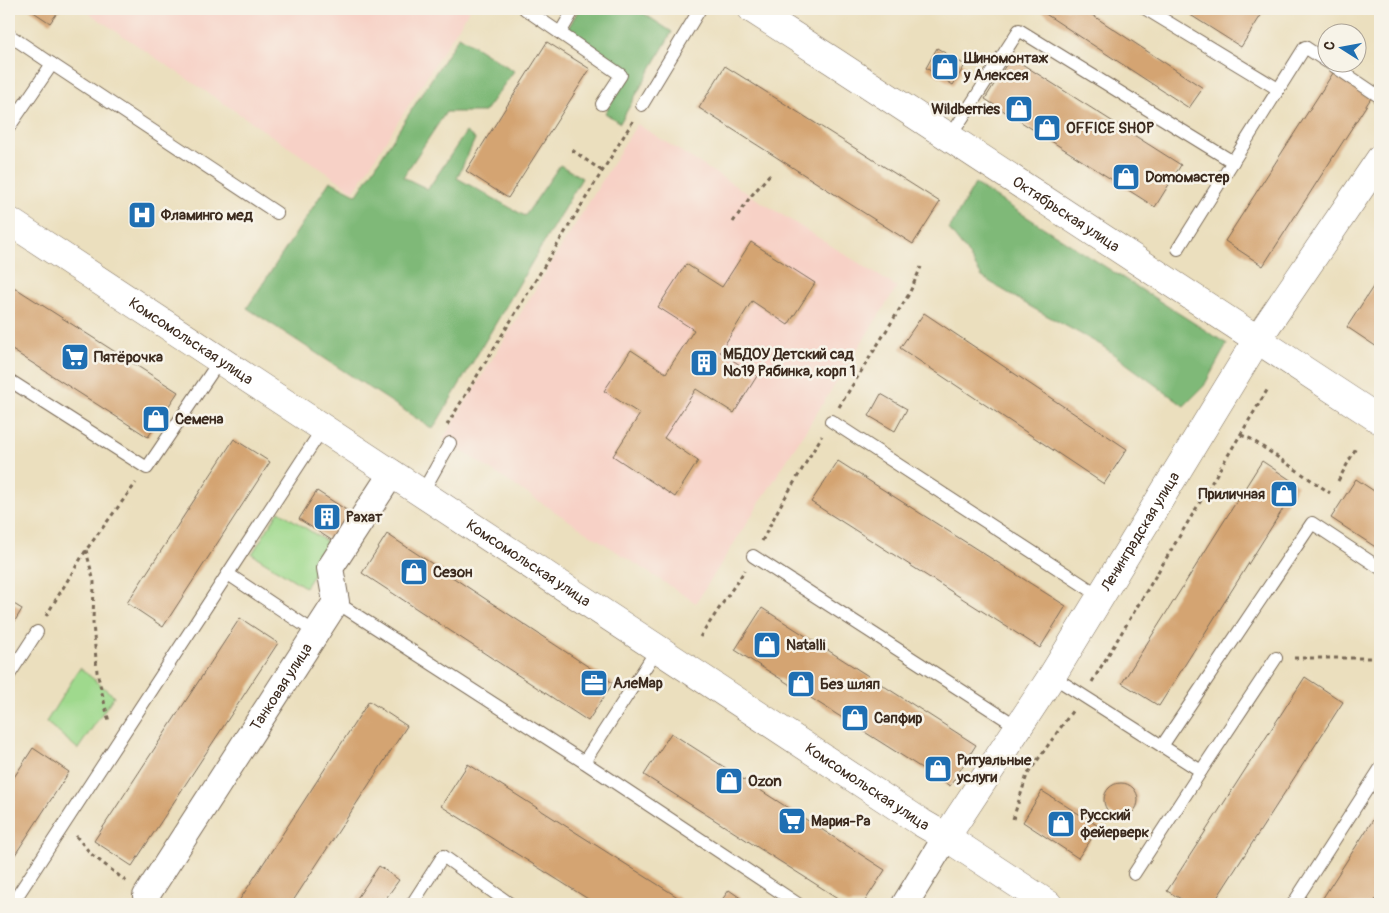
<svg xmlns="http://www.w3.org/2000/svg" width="1389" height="913" font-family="Pangolin,sans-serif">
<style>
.built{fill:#f7d1c6}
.green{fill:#9fd98d;stroke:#6d8256}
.forest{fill:#7fb978;stroke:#5d724b}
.building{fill:#d4a472}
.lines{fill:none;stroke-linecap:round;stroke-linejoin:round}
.lane-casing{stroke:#796956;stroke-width:14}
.street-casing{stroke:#796956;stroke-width:28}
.secondary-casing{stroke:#796956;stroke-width:29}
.path{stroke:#796956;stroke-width:3;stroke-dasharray:4 4;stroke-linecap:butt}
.lane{stroke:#fff;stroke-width:12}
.street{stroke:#fff;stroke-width:26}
.secondary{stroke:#fff;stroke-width:28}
.labels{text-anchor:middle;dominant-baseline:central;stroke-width:5;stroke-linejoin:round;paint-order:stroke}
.poi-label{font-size:15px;font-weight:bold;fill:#3b2a1e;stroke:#f7f3e8;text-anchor:start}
.street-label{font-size:15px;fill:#3b2a1e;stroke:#f7f3e8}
</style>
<rect width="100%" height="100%" fill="#f7f3e8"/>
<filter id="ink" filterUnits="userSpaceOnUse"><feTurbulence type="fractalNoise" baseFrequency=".02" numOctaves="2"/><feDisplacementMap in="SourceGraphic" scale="10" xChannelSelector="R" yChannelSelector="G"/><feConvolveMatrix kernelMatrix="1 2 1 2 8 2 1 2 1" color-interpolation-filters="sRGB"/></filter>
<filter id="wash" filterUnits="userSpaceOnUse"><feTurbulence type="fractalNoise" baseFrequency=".0096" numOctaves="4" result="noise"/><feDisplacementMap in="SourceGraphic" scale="20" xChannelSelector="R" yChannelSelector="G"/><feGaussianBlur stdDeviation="1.12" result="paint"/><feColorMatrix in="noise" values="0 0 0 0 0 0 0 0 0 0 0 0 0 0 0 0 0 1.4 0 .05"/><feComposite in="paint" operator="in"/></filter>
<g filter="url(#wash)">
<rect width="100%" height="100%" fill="#ebdfbe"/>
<g class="built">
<polygon points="83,9 470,9 354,191"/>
<polygon points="637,124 897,287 696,603 443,439"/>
</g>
<g class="green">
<polygon points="279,511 332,545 305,587 252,554"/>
<polygon points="80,668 114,696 78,749 46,722"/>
</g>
<g class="forest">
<polygon points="579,9 637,9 672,32 620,123 605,113 629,71 566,32"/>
<polygon points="459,36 514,71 484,112 446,112 403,177 428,189 466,132 475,139 457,178 525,216 560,165 582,178 433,429 247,308 330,181 357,195"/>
<polygon points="975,184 1227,344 1204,386 1184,406 1101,345 1031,307 982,277 966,251 949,229"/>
</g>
<g id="blocks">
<g class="building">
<polygon points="29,9 60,9 50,23"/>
<polygon points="1038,9 1083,9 1203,88 1189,108"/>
<polygon points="1181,9 1265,9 1241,47"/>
<polygon points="547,42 590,69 508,198 466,171"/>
<polygon points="937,48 965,65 953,85 926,68"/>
<polygon points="1011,57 1181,165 1155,207 985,99"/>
<polygon points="725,66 940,202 913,244 699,108"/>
<polygon points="1335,70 1373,95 1263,266 1225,241"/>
<polygon points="751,242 815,283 788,325 752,301 720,352 757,376 734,413 696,389 664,438 698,461 675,497 613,456 640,414 604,391 631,350 666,373 694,330 658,307 686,264 722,287"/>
<polygon points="1380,276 1380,349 1347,327"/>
<polygon points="9,284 178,392 148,437 9,348"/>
<polygon points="924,313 1127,449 1104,484 900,348"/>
<polygon points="881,394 907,409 895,431 869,416"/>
<polygon points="234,439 270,462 163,627 127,603"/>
<polygon points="838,461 1066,606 1040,648 811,502"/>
<polygon points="1262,461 1298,485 1159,706 1122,683"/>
<polygon points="1356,479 1380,495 1380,550 1331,518"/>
<polygon points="317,491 354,515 336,543 299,519"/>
<polygon points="387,534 613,683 588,721 362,573"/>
<polygon points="9,601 22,609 9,631"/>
<polygon points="762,608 976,745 950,786 735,650"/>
<polygon points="240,618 278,643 132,866 94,841"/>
<polygon points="1305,677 1343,702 1213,904 1190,904 1167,891"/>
<polygon points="369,701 407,726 291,904 237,904"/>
<polygon points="671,733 885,870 863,904 847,904 644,775"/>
<polygon points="33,748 69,772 9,864 9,785"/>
<polygon points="468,764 687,903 686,904 596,904 441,806"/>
<circle cx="1121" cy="800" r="17"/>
<polygon points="1042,791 1100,827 1078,858 1023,822"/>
<polygon points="1380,809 1380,893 1373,904 1319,904"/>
<polygon points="379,866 399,880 382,904 353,904"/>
<polygon points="729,890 749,904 719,904"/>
</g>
</g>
</g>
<g filter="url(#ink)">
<use href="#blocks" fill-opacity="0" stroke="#796956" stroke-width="1"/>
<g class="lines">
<defs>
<g id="lane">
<polyline points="525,9 621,75 602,104"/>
<polyline points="1146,9 1278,89"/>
<polyline points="560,33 574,9"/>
<polyline points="9,35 52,64 9,127"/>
<polyline points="1328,62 1380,97"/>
<polyline points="52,64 277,213"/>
<polyline points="642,105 700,9"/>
<polyline points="950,137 1019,30 1233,162"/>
<polyline points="1178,249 1305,47 1326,61"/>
<polyline points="9,380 147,468 220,360"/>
<polyline points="831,421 1100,596"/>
<polyline points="422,493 450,443"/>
<polyline points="753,556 1018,727"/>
<polyline points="228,574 316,633"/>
<polyline points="336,602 584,762 798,904"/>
<polyline points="9,675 37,632"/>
<polyline points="1052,676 1162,746 1312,523 1380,568"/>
<polyline points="1162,746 1201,771 1276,658"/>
<polyline points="584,762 658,648"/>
<polyline points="1134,874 1201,771"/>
<polyline points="12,904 323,428"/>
<polyline points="412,904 443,856 510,904"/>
<polyline points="1293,904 1380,769"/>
</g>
<g id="street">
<path id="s1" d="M146 896 336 602 330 568 392 473"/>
<polyline points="905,904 946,837"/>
</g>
<g id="secondary">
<path id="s2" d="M752 9 833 61 1380 420"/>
<path id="s3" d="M9 221C313 422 618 621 922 823L946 837 1048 904"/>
<path id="s4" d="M946 837 1052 676 1257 340 1380 159"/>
</g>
</defs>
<use href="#lane" class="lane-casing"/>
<use href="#street" class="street-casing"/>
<use href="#secondary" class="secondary-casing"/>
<g class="path">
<polyline points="572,150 602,171"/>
<polyline points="733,222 751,196 771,173"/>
<polyline points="839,407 909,294 921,267"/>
<polyline points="447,425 633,121"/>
<polyline points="1241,435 1251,439 1330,493"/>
<polyline points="1338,481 1357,446"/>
<polyline points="762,541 780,506 822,436"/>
<polyline points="86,550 94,582 93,623 97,672 109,722"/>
<polyline points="46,616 86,550 136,483"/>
<polyline points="700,637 745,570"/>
<polyline points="1294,658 1380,658"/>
<polyline points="1092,682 1269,387"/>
<polyline points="1013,819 1027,775 1073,710"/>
<polyline points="76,836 91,854 127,882"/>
</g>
<use href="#lane" class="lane"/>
<use href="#street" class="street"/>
<use href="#secondary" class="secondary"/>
</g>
</g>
<defs>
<symbol id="shop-square" viewBox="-11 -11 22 22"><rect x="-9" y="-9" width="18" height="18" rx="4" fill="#1f6fb2" stroke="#f7f3e8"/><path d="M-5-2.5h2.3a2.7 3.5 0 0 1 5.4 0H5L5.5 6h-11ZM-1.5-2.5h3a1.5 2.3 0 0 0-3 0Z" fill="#fff"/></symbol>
<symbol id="hospital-square" viewBox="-11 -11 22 22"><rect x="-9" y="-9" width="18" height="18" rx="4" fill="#1f6fb2" stroke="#f7f3e8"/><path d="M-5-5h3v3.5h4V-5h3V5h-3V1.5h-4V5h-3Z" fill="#fff"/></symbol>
<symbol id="supermarket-square" viewBox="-11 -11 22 22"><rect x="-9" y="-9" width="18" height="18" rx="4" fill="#1f6fb2" stroke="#f7f3e8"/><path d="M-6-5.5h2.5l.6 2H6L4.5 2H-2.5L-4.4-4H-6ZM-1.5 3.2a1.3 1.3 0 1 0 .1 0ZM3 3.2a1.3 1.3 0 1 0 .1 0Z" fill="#fff"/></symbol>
<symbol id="building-square" viewBox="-11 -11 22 22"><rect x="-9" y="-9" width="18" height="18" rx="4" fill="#1f6fb2" stroke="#f7f3e8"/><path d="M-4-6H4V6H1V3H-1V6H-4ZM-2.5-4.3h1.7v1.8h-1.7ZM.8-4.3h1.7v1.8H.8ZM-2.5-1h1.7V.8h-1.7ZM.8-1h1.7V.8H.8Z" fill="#fff"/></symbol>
<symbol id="office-square" viewBox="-11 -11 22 22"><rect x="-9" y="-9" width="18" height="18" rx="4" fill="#1f6fb2" stroke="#f7f3e8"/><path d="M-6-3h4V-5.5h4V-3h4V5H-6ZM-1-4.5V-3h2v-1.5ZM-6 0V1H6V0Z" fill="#fff"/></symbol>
</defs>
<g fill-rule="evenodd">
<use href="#shop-square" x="929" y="51" width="32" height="32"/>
<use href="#shop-square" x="1003" y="93" width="32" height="32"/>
<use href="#shop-square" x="1031" y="112" width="32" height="32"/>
<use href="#shop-square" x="1110" y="161" width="32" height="32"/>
<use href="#hospital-square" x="126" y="199" width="32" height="32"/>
<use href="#supermarket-square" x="59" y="341" width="32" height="32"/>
<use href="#building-square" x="688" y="347" width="32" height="32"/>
<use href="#shop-square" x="140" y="403" width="32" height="32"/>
<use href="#shop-square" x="1268" y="478" width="32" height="32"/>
<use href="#building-square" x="311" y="501" width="32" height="32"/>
<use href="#shop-square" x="398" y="556" width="32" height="32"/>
<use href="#shop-square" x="751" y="629" width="32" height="32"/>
<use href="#office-square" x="578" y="667" width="32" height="32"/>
<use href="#shop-square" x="785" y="668" width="32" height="32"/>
<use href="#shop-square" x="839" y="702" width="32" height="32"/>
<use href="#shop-square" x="922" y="753" width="32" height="32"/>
<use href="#shop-square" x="713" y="765" width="32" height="32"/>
<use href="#supermarket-square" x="776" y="805" width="32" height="32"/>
<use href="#shop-square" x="1045" y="808" width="32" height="32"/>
</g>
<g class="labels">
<g class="poi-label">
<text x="964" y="58">Шиномонтаж<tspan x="964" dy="17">у Алексея</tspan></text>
<text x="1000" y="109" text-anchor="end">Wildberries</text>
<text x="1066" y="128">OFFICE SHOP</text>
<text x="1145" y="177">Domoмастер</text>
<text x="161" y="215">Фламинго мед</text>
<text x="723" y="354">МБДОУ Детский сад<tspan x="723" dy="17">№19 Рябинка, корп 1</tspan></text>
<text x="94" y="357">Пятёрочка</text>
<text x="175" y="419">Семена</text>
<text x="1265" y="494" text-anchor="end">Приличная</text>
<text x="346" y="517">Рахат</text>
<text x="433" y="572">Сезон</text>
<text x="786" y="645">Natalli</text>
<text x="613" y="683">АлеМар</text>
<text x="820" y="684">Без шляп</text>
<text x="874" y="718">Сапфир</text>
<text x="957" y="760">Ритуальные<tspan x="957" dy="17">услуги</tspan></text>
<text x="748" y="781">Ozon</text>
<text x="1080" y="815">Русский<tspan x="1080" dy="17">фейерверк</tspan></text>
<text x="811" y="821">Мария-Ра</text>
</g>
<g class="street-label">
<text stroke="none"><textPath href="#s2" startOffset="375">Октябрьская улица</textPath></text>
<text stroke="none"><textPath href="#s3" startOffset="218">Комсомольская улица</textPath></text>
<text stroke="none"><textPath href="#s4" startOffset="362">Ленинградская улица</textPath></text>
<text stroke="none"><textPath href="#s3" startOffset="622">Комсомольская улица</textPath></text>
<text stroke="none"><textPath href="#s1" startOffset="249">Танковая улица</textPath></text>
<text stroke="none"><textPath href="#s3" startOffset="1028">Комсомольская улица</textPath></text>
</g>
</g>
<rect width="1389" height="913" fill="none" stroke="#f7f3e8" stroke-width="30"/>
<g transform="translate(1342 48) rotate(281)"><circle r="24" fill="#f7f3e8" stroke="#aca397"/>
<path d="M0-4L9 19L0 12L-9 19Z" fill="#1f6fb2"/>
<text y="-8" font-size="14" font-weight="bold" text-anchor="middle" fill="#3b2a1e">С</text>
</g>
</svg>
